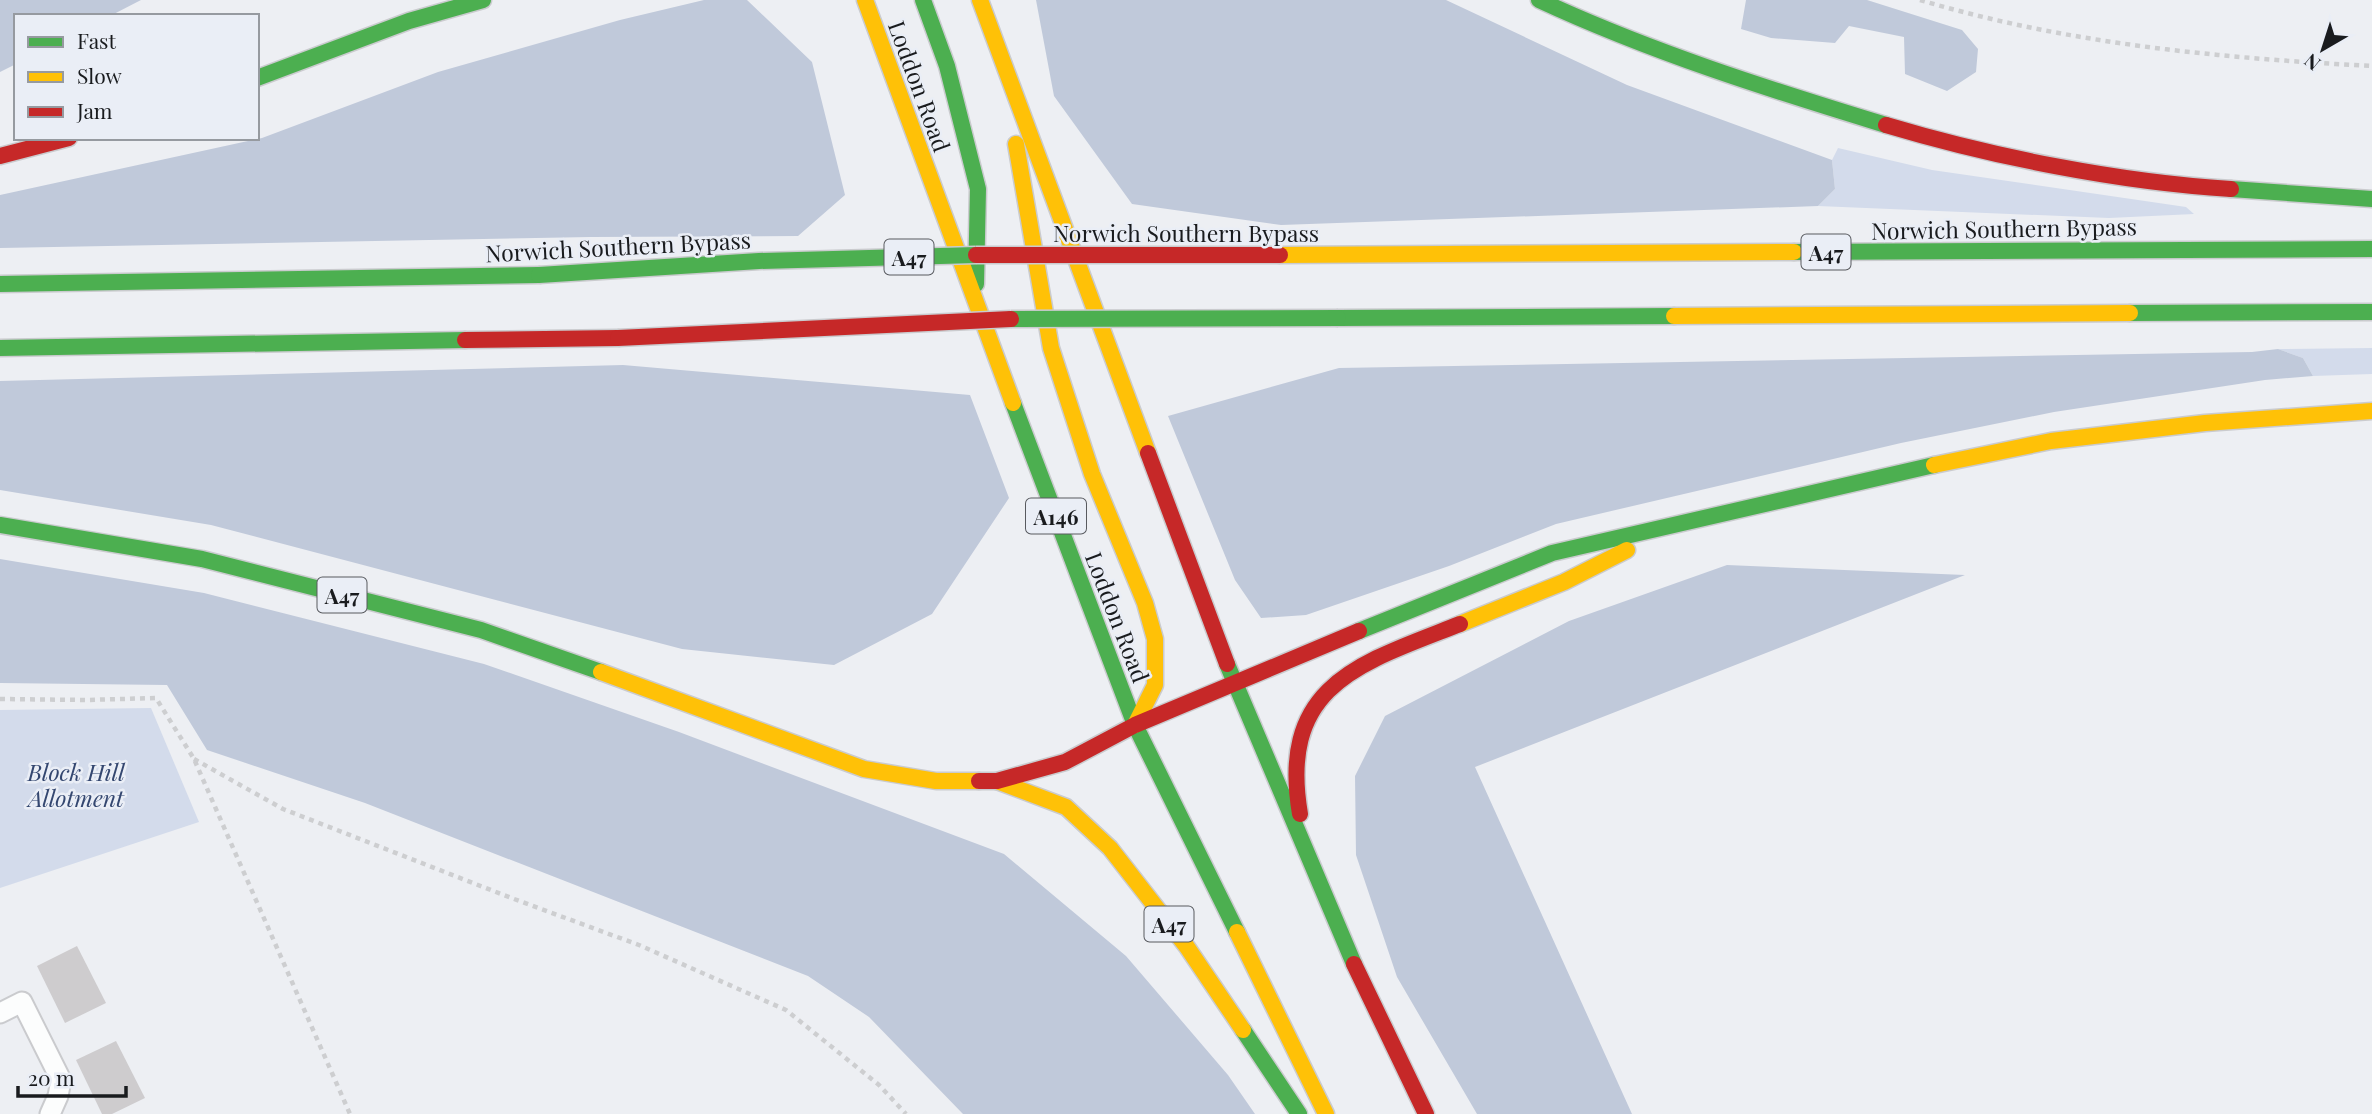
<svg xmlns="http://www.w3.org/2000/svg" width="2372" height="1114" font-family="'Playfair Display',serif">
<style>
.green{fill:#d3dbeb}
.forest{fill:#c0c9da}
.building{fill:#ceccce}
.lines{fill:none;stroke-linecap:round;stroke-linejoin:round}
.lane-casing{stroke:#cacbce;stroke-width:23}
.fast-casing{stroke:#cacbce;stroke-width:19}
.slow-casing{stroke:#cacbce;stroke-width:19}
.jam-casing{stroke:#cacbce;stroke-width:19}
.path{stroke:#cdced0;stroke-width:4.5;stroke-dasharray:5 5;stroke-linecap:butt}
.lane{stroke:#fcfdfd;stroke-width:19}
.fast{stroke:#4caf50;stroke-width:16}
.slow{stroke:#ffc107;stroke-width:16}
.jam{stroke:#c62828;stroke-width:16}
.fast-bridge-casing{stroke:#cacbce;stroke-width:19;stroke-linecap:butt}
.jam-bridge-casing{stroke:#cacbce;stroke-width:19;stroke-linecap:butt}
.fast-bridge{stroke:#4caf50;stroke-width:16}
.jam-bridge{stroke:#c62828;stroke-width:16}
.labels{text-anchor:middle;dominant-baseline:central;stroke-width:5;stroke-linejoin:round;paint-order:stroke}
.shield{fill:#eaeef6;stroke:#585a5f;stroke-width:2}
.shield-label{font-size:21px;font-weight:bold;fill:#191b1e}
.street-label{font-size:23px;fill:#191b1e;stroke:#eaeef6}
.park-label{font-size:23px;font-style:italic;fill:#344770;stroke:#eaeef6}
</style>
<rect width="100%" height="100%" fill="#edeff3"/>
<g class="green">
<polygon points="1838,148 1932,170 2186,207 2194,214 2109,218 1818,206 1835,189 1832,160"/>
<polygon points="2372,348 2372,374 2313,376 2303,358 2278,349"/>
<polygon points="151,708 199,822 0,888 0,710"/>
</g>
<g class="forest">
<polygon points="0,0 141,0 110,16 16,16 16,64 0,72"/>
<polygon points="704,0 747,0 812,62 845,195 798,236 591,237 0,248 0,195 262,138 438,72 620,20"/>
<polygon points="1036,0 1446,0 1627,85 1832,160 1835,189 1818,206 1281,225 1132,204 1054,96"/>
<polygon points="1746,0 1867,0 1962,30 1978,49 1976,72 1947,91 1905,74 1904,37 1849,26 1835,43 1771,38 1741,29"/>
<polygon points="2278,349 2303,358 2313,376 2265,380 2054,412 1901,443 1556,524 1449,566 1306,615 1261,618 1235,580 1168,416 1339,368 2252,352"/>
<polygon points="623,365 970,395 1009,498 932,614 834,665 682,649 211,525 0,490 0,381"/>
<polygon points="0,559 204,593 484,664 679,732 1004,854 1126,956 1228,1075 1255,1114 963,1114 869,1017 808,976 365,803 207,750 167,685 0,683"/>
<polygon points="1727,565 1965,575 1475,767 1632,1114 1477,1114 1397,977 1356,855 1355,776 1385,716 1569,621"/>
</g>
<g class="building">
<polygon points="77,946 106,1003 65,1023 37,966"/>
<polygon points="116,1041 145,1098 112,1114 102,1114 76,1060"/>
</g>
<g class="lines">
<defs>
<polyline id="lane" points="0,1013 22,1002 61,1080 58,1096 50,1114"/>
<g id="fast">
<polyline points="923,0 947,66 978,189 976,284"/>
<path d="M1539 0C1651 52 1768 89 1886 125"/>
<polyline points="257,78 409,21 483,0"/>
<polyline points="2231,189 2372,199"/>
<polyline points="1794,252 2372,249"/>
<polyline points="0,284 539,275"/>
<polyline points="2130,313 2372,312"/>
<polyline points="1338,318 1674,316"/>
<polyline points="0,348 465,340"/>
<polyline points="1013,403 1135,725 1237,932"/>
<polyline points="0,525 202,559 481,630 601,672"/>
<polyline points="1359,631 1552,553 1934,465"/>
<polyline points="1227,664 1354,964"/>
<polyline points="1243,1030 1299,1114"/>
</g>
<g id="slow">
<polyline points="865,0 1013,403"/>
<polyline points="980,0 1148,453"/>
<polyline points="1016,144 1051,348 1092,474 1145,603 1155,639 1155,685 1135,725"/>
<polyline points="1280,255 1794,252"/>
<polyline points="1674,316 2130,313"/>
<polyline points="1934,465 2051,441 2205,423 2372,411"/>
<polyline points="1460,624 1564,582 1627,550"/>
<polyline points="601,672 864,769 936,781 979,781"/>
<polyline points="997,781 1066,807 1110,848 1187,947 1243,1030"/>
<polyline points="1237,932 1326,1114"/>
</g>
<g id="jam">
<path d="M1886 125C1993 157 2119 182 2231 189"/>
<polyline points="0,156 69,138"/>
<polyline points="465,340 618,338"/>
<polyline points="1148,453 1227,664"/>
<polyline points="979,781 997,781 1065,762 1135,725 1359,631"/>
<path d="M1300 814C1278 684 1361 663 1460 624"/>
<polyline points="1354,964 1426,1114"/>
</g>
</defs>
<use href="#lane" class="lane-casing"/>
<use href="#fast" class="fast-casing"/>
<use href="#slow" class="slow-casing"/>
<use href="#jam" class="jam-casing"/>
<g class="path">
<path d="M1920 0C2068 44 2219 58 2372 66"/>
<polyline points="0,699 86,700 156,698 194,759 350,1114"/>
<polyline points="194,759 283,809 514,899 639,945 786,1010 879,1085 906,1114"/>
</g>
<use href="#lane" class="lane"/>
<use href="#fast" class="fast"/>
<use href="#slow" class="slow"/>
<use href="#jam" class="jam"/>
<defs>
<g id="fast-bridge">
<polyline points="539,275 759,261 976,255"/>
<polyline points="1011,319 1338,318"/>
</g>
<g id="jam-bridge">
<polyline points="976,255 1280,255"/>
<polyline points="618,338 1011,319"/>
</g>
</defs>
<use href="#fast-bridge" class="fast-bridge-casing"/>
<use href="#jam-bridge" class="jam-bridge-casing"/>
<use href="#fast-bridge" class="fast-bridge"/>
<use href="#jam-bridge" class="jam-bridge"/>
</g>
<g class="labels">
<g class="shield">
<rect x="1801.5" y="234.5" width="49" height="35" rx="5"/>
<rect x="884.5" y="239.5" width="49" height="35" rx="5"/>
<rect x="1026" y="498.5" width="60" height="35" rx="5"/>
<rect x="317.5" y="577.5" width="49" height="35" rx="5"/>
<rect x="1144.5" y="906.5" width="49" height="35" rx="5"/>
</g>
<g class="shield-label">
<text x="1826" y="252">A47</text>
<text x="909" y="257">A47</text>
<text x="1056" y="516">A146</text>
<text x="342" y="595">A47</text>
<text x="1169" y="924">A47</text>
</g>
<g class="street-label">
<text transform="translate(920 86) rotate(70)">Loddon Road</text>
<text transform="translate(2004 228) rotate(-1)">Norwich Southern Bypass</text>
<text x="1186" y="232">Norwich Southern Bypass</text>
<text transform="translate(618 246) rotate(-3)">Norwich Southern Bypass</text>
<text transform="translate(1118 617) rotate(69)">Loddon Road</text>
</g>
<g class="park-label">
<text x="76" y="771">Block Hill<tspan x="76" dy="26">Allotment</tspan></text>
</g>
</g>
<rect x="14" y="14" width="245" height="126" fill="#eaeef6" stroke="#969aa0" stroke-width="2"/>
<rect x="28" y="37" width="35" height="10" fill="#4caf50" stroke="#969aa0" stroke-width="2"/>
<text x="77" y="49" font-size="21" fill="#191b1e">Fast</text>
<rect x="28" y="72" width="35" height="10" fill="#ffc107" stroke="#969aa0" stroke-width="2"/>
<text x="77" y="84" font-size="21" fill="#191b1e">Slow</text>
<rect x="28" y="107" width="35" height="10" fill="#c62828" stroke="#969aa0" stroke-width="2"/>
<text x="77" y="119" font-size="21" fill="#191b1e">Jam</text>
<g transform="translate(2323 49) rotate(219)" stroke="#eaeef6" stroke-width="5" paint-order="stroke">
<path d="M0-5L12 26L0 18L-12 26Z" fill="#191b1e"/>
<text y="-10" font-size="19" font-weight="bold" text-anchor="middle" fill="#191b1e">N</text>
</g>
<path d="M18 1086v10h108v-10" fill="none" stroke="#191b1e" stroke-width="3.5"/>
<text x="28" y="1086" font-size="21" fill="#191b1e" stroke="#eaeef6" stroke-width="5" paint-order="stroke">20 m</text>
</svg>
